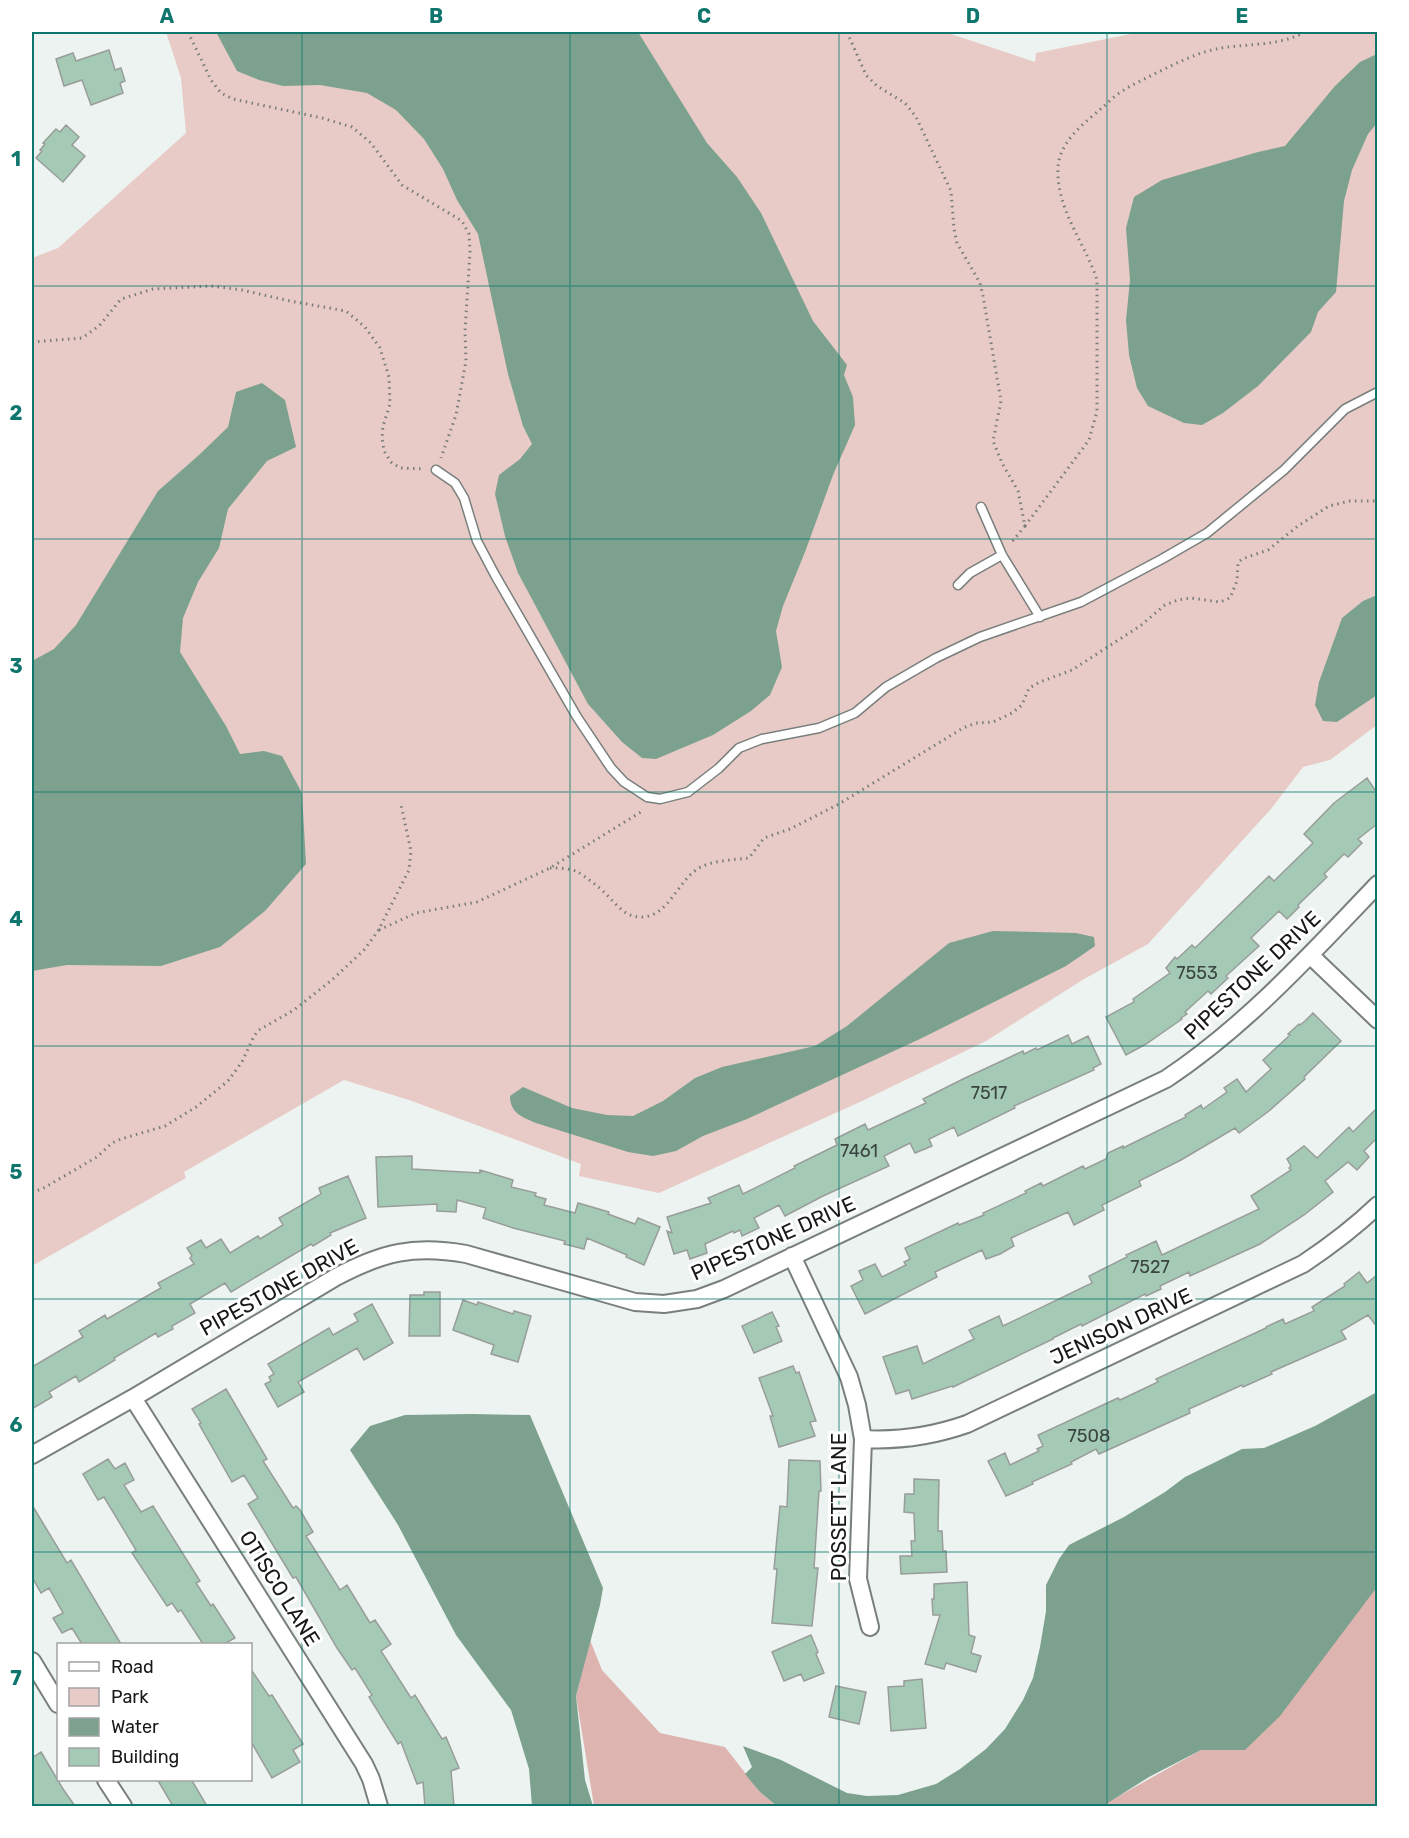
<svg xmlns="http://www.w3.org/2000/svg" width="1409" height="1838" viewBox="0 0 1409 1838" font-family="Rubik,sans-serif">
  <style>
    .green { fill: #e8cbc7 }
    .forest { fill: #deb4b0 }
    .water { fill: #7ca18e }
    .building { fill: #a4cab6; stroke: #989d9a; stroke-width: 1.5 }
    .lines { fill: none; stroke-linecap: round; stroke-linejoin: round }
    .service-casing { stroke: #797f7c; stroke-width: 11 }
    .minor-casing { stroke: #797f7c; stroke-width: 20 }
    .path { stroke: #797c7a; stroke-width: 3; stroke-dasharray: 1.5 4.5; stroke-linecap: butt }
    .service { stroke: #fff; stroke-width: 8 }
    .minor { stroke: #fff; stroke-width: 16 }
    .grid { fill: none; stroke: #0f766e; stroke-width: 1.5; stroke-opacity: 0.55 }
    .labels { text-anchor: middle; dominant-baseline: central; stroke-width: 6; stroke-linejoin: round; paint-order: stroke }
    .number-label { font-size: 18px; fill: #3a4540 }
    .street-label { font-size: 21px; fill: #171918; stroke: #fff }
    .neatline { fill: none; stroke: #0f766e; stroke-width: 2 }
    .grid-label { font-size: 20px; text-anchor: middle; font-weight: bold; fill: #0f766e }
  </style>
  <rect width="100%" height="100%" fill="#edf3f0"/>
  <path class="green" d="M 166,32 L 945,32 L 1035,62 L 1036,53 L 1141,32 L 1377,32 L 1377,725 L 1330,760 L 1303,767 L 1271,809 L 1148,944 L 1084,979 L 986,1041 L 862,1101 L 659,1193 L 579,1176 L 581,1164 L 409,1100 L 344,1080 L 184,1172 L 186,1178 L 32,1266 L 32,258 L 58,248 L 186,133 L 181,78 Z"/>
  <path class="forest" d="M 1377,1585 L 1377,1806 L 1101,1806 L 1201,1750 Z
    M 590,1640 L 602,1670 L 660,1733 L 725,1747 L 760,1792 L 777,1806 L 594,1806 L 576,1696 Z"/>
  <path class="water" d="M 216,32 L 638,32 L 707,143 L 737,177 L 761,213 L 813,321 L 847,365 L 844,375 L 853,397 L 855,425 L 833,475 L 805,552 L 783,606 L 776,631 L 782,667 L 770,695 L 751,711 L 713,735 L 656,759 L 642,758 L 622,742 L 588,704 L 518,573 L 505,536 L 495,494 L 499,475 L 520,459 L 532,444 L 523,426 L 508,374 L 478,234 L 457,200 L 443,169 L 424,139 L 396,110 L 367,93 L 320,85 L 283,86 L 259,80 L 237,71 Z
    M 1377,54 L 1377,123 L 1368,134 L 1352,170 L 1344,201 L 1336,292 L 1318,312 L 1311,332 L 1258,386 L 1223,413 L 1202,425 L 1184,423 L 1148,406 L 1137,388 L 1129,355 L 1126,320 L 1130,280 L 1126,228 L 1134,197 L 1162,180 L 1258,152 L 1285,146 L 1335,86 L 1360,62 Z
    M 262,383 L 285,400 L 296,447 L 267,461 L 228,509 L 219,548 L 198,582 L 183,618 L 180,652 L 226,726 L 240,754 L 264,751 L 282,756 L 302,793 L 306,864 L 265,911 L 220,947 L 161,966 L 67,965 L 32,971 L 32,661 L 54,649 L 76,625 L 158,491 L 199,455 L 228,427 L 236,392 Z
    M 1377,595 L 1377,695 L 1337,722 L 1323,721 L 1315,705 L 1319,682 L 1342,618 L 1363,601 Z
    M 993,931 L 1076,933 L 1094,937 L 1095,946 L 1066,966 L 922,1038 L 747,1119 L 703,1136 L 676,1151 L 653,1156 L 628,1152 L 536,1123 C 522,1117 510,1113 510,1096 L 523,1087 L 572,1108 L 607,1115 L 633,1116 L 663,1101 L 695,1078 L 722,1067 L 815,1046 L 847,1026 L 949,943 Z
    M 1377,1392 L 1377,1587 L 1280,1716 L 1245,1750 L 1201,1750 L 1149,1777 L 1103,1806 L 777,1806 L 760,1792 L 745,1774 L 752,1767 L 743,1746 L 781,1760 L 847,1793 L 867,1796 L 898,1795 L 936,1784 L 960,1769 L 986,1749 L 1005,1729 L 1023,1700 L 1033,1678 L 1040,1647 L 1046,1611 L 1046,1585 L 1059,1559 L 1069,1545 L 1124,1517 L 1165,1492 L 1185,1477 L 1242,1449 L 1264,1448 L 1315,1426 Z
    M 471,1414 L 530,1415 L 603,1588 L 600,1605 L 576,1696 L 585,1780 L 593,1806 L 532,1806 L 529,1769 L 511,1710 L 456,1635 L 398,1525 L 350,1450 L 370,1426 L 405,1415 Z"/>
  <path class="building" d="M 109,50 L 115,70 L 121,68 L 125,81 L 120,83 L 123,93 L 91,105 L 82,80 L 64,86 L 56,59 L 73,53 L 76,61 Z
    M 66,125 L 79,137 L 72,145 L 85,156 L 63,182 L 36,158 L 42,151 L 40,150 L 45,144 L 43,143 L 56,129 L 60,132 Z
    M 1367,778 L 1377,793 L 1377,824 L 1358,839 L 1362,843 L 1348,857 L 1344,854 L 1324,874 L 1327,877 L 1298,905 L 1299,907 L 1287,919 L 1279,911 L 1251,938 L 1259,946 L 1226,976 L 1228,978 L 1211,994 L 1208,991 L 1185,1012 L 1187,1014 L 1181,1018 L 1182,1019 L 1146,1044 L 1126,1055 L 1106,1017 L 1134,1002 L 1133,999 L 1170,973 L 1166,968 L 1175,957 L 1177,959 L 1192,945 L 1195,948 L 1269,876 L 1274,881 L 1313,843 L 1304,834 L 1334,803 Z
    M 1313,1013 L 1341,1041 L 1304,1077 L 1305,1079 L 1269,1111 L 1239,1133 L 1235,1128 L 1181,1160 L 1139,1181 L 1141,1186 L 1102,1205 L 1104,1210 L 1074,1225 L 1068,1212 L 1011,1238 L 1014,1246 L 1000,1254 L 986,1259 L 982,1250 L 935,1272 L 937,1277 L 865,1314 L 851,1286 L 863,1280 L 859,1271 L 875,1264 L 882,1277 L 906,1265 L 904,1262 L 910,1259 L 905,1248 L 958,1223 L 959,1225 L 984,1215 L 983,1213 L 1026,1193 L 1025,1191 L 1041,1183 L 1043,1186 L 1083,1166 L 1085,1169 L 1106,1159 L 1108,1153 L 1123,1146 L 1123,1148 L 1186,1117 L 1185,1115 L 1201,1105 L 1203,1109 L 1227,1092 L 1224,1088 L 1237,1079 L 1246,1092 L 1271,1069 L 1263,1060 L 1290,1035 L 1288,1034 L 1299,1024 L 1300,1025 L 1305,1021 Z
    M 1068,1035 L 1072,1044 L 1088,1036 L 1101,1064 L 1093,1068 L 1094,1070 L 1014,1106 L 1015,1108 L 958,1136 L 954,1127 L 929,1139 L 932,1146 L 915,1153 L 910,1143 L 884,1156 L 889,1166 L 823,1196 L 785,1216 L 779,1205 L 754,1218 L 759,1228 L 742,1236 L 740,1230 L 734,1233 L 733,1231 L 705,1244 L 707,1253 L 690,1259 L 687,1250 L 674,1254 L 667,1231 L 672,1233 L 667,1217 L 711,1203 L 708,1198 L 739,1185 L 743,1194 L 795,1168 L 794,1166 L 837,1145 L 835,1139 L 865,1124 L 868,1130 L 926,1103 L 923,1099 L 963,1079 L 1023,1051 L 1024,1054 L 1036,1048 L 1037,1050 Z
    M 1377,1108 L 1377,1138 L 1364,1151 L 1369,1157 L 1357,1170 L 1348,1162 L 1325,1181 L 1333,1192 L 1304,1215 L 1260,1244 L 1190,1276 L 1189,1272 L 1160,1286 L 1161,1289 L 1146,1296 L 1145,1294 L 1082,1326 L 1081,1324 L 1053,1338 L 1053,1339 L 953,1387 L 952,1386 L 912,1399 L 909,1390 L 896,1394 L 883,1357 L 917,1346 L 923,1364 L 974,1339 L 969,1330 L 999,1316 L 1003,1326 L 1092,1283 L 1089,1276 L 1127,1257 L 1126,1255 L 1156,1241 L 1162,1255 L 1259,1209 L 1251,1196 L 1291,1170 L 1289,1168 L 1291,1166 L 1287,1159 L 1304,1146 L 1317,1158 L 1349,1127 L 1353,1132 Z
    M 412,1156 L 412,1169 L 480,1173 L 480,1170 L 513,1180 L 511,1187 L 536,1193 L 535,1196 L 546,1199 L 544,1205 L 575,1213 L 578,1203 L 609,1212 L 608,1214 L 635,1224 L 638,1218 L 660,1227 L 644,1265 L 626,1257 L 627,1255 L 587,1238 L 584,1249 L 564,1244 L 565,1241 L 513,1228 L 483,1218 L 486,1208 L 457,1200 L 456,1212 L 437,1211 L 437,1204 L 378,1207 L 376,1157 Z
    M 348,1176 L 366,1218 L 330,1233 L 331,1235 L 313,1246 L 311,1244 L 231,1292 L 225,1283 L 190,1304 L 195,1313 L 172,1326 L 173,1329 L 158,1337 L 156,1333 L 114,1358 L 115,1360 L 79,1382 L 76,1376 L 49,1392 L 52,1397 L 32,1409 L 32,1367 L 83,1337 L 79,1331 L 105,1315 L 107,1319 L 161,1288 L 158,1283 L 194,1264 L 190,1258 L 192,1256 L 187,1248 L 201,1240 L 206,1248 L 221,1239 L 230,1253 L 258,1236 L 260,1239 L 283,1225 L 279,1218 L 321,1194 L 319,1188 Z
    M 1359,1272 L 1367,1283 L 1377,1275 L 1377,1327 L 1368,1315 L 1341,1331 L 1346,1339 L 1271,1372 L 1272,1374 L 1243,1387 L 1242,1385 L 1189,1409 L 1190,1413 L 1161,1426 L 1099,1454 L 1096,1449 L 1071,1462 L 1072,1464 L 1032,1482 L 1033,1484 L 1006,1496 L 988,1461 L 1005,1453 L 1010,1465 L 1039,1451 L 1037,1449 L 1043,1446 L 1038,1435 L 1118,1398 L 1120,1400 L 1158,1382 L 1156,1379 L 1266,1328 L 1266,1327 L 1283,1319 L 1285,1324 L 1314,1311 L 1312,1307 L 1345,1286 L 1344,1284 Z
    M 424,1292 L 440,1292 L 440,1336 L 409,1336 L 410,1295 L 424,1295 Z
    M 463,1300 L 477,1305 L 478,1302 L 513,1314 L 514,1311 L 531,1316 L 518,1362 L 491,1354 L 494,1345 L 453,1330 Z
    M 372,1304 L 393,1343 L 364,1360 L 357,1348 L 298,1382 L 304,1392 L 278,1407 L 265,1384 L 271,1381 L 269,1377 L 274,1374 L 268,1364 L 329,1328 L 333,1335 L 358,1321 L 354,1314 Z
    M 772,1312 L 779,1326 L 776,1327 L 782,1341 L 754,1353 L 742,1326 Z
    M 793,1366 L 796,1373 L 799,1372 L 816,1421 L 810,1422 L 815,1436 L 779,1447 L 770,1416 L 773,1416 L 759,1378 Z
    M 226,1389 L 267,1459 L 263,1461 L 293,1508 L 296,1506 L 300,1510 L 313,1532 L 306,1536 L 340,1590 L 347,1585 L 370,1623 L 375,1620 L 391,1644 L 381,1651 L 411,1698 L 415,1695 L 442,1739 L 446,1737 L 459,1768 L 451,1771 L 454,1806 L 425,1806 L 423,1782 L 417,1784 L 401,1742 L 398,1744 L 369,1697 L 372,1695 L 355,1668 L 352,1670 L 337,1648 L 296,1577 L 293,1578 L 248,1504 L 258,1498 L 244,1475 L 232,1482 L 199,1424 L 201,1423 L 192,1409 Z
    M 108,1459 L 115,1469 L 125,1463 L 134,1480 L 124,1485 L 141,1512 L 153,1506 L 200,1581 L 196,1583 L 211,1606 L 213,1604 L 235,1638 L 224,1644 L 203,1644 L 181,1610 L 178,1612 L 172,1603 L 167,1606 L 132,1553 L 136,1550 L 104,1497 L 98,1500 L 83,1474 Z
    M 789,1460 L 820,1461 L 821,1491 L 819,1491 L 814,1568 L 818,1568 L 812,1626 L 772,1623 L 777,1569 L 774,1569 L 780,1506 L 787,1507 Z
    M 914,1479 L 939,1480 L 938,1531 L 942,1531 L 943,1551 L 946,1551 L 947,1572 L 901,1574 L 900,1556 L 912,1556 L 911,1541 L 915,1541 L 914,1513 L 904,1512 L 905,1494 L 914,1494 Z
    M 32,1505 L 67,1563 L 71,1560 L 121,1644 L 82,1644 L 72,1628 L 62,1633 L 53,1618 L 63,1613 L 49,1588 L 41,1593 L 32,1577 Z
    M 967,1582 L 969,1635 L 975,1637 L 971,1653 L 981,1656 L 976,1672 L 946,1663 L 944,1669 L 925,1664 L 940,1615 L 933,1615 L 932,1599 L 934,1599 L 934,1584 Z
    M 811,1635 L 818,1652 L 816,1654 L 824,1673 L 804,1681 L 801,1674 L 784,1681 L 772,1652 Z
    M 250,1668 L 269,1696 L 272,1695 L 303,1744 L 293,1750 L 300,1762 L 272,1778 L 250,1740 Z
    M 922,1679 L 926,1728 L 891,1731 L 888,1687 L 904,1686 L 904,1681 Z
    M 836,1686 L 866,1692 L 859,1724 L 829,1717 Z
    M 41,1752 L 63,1789 L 75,1806 L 32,1806 L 32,1758 Z
    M 157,1779 L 191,1779 L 207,1806 L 173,1806 Z"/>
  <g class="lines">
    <g class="service-casing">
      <path id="service" d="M 436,470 L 455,483 L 464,498 L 477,541 L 495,575 L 577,717 L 611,768 L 624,782 L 647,797 L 660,799 L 688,792 L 719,768 L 739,748 L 762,739 L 819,728 L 855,713 L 886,687 L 936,658 L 980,637 L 1081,602 L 1162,559 L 1207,533 L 1284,470 L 1345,409 L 1378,392
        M 981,507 L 1002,555 L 1040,617
        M 958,585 L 970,573 L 1002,555"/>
    </g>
    <g class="minor-casing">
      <path id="minor" d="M 1310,955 L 1378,1020
        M 792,1256 L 849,1377 L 857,1405 L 863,1439 L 858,1579 L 870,1627
        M 133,1398 L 364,1764 L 371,1779 L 379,1806
        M 863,1439 C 900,1441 933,1436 967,1424 L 1303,1264 C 1330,1246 1354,1228 1378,1205
        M 32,1455 L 133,1398 L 336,1277 C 383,1252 414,1245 466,1254 L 635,1302 L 664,1304 L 697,1299 L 724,1289 L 1166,1079 C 1246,1026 1312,953 1378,884
        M 32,1661 L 58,1704
        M 106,1780 L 123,1806"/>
    </g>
    <path class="path" d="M 188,32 L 211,80 L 221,93 L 233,99 L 322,118 L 352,127 L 371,143 L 402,185 L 462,221 L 469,234 L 470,252 L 465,331 L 466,361 L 456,415 L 441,458
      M 847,32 L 866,75 L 877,86 L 905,103 L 916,117 L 951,191 L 954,229 L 957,243 L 980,283 L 983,296 L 1001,401 L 993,441 L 1002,463 L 1018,491 L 1025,526 L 1011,543
      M 32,342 L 82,338 L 99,326 L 121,299 L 153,289 L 211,286 L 242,290 L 290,301 L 346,311 L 365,327 L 380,348 L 389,377 L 390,404 L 383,426 L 382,438 L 384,451 L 391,462 L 400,468 L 424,469
      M 1025,526 L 1089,440 L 1097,411 L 1097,280 C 1085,243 1056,209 1058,168 C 1059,142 1084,123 1103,107 C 1109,102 1116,94 1124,90 C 1133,84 1143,80 1152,75 C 1173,65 1193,54 1216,49 C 1245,43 1278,47 1305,32
      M 550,868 C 559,868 570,868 578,872 C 587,878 599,887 607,895 C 617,905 625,917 641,917 C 669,917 677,881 699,868 C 713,860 733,860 749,858 L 764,838 L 790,829 L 839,804 L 963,728 L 976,723 L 993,722 L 1012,713 L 1022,705 L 1029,688 L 1040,682 L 1072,670 L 1140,626 L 1165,605 L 1178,600 L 1191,598 L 1220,602 L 1230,598 L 1237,581 L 1238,563 L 1242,559 L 1268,550 L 1298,526 L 1329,506 L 1350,501 L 1378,501
      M 379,930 L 416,913 L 477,902 L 550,868 L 644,810
      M 32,1192 L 42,1189 L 97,1157 L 112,1143 L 121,1139 L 165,1126 L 196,1107 L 228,1081 L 242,1062 L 254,1036 L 259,1030 L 294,1010 L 333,979 L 364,950 L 378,931 L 409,870 L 411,851 L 401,805"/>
    <use href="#service" class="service"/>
    <use href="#minor" class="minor"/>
  </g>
  <path class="grid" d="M 302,32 L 302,1806M 570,32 L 570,1806M 839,32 L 839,1806M 1107,32 L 1107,1806M 32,286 L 1378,286M 32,539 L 1378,539M 32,792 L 1378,792M 32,1046 L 1378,1046M 32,1299 L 1378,1299M 32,1552 L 1378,1552"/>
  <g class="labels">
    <g class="number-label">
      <text x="1197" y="973">7553</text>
      <text x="989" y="1093">7517</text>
      <text x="859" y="1151">7461</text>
      <text x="1150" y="1267">7527</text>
      <text x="1089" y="1436">7508</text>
    </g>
    <g class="street-label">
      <text transform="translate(1252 975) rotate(-43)">PIPESTONE DRIVE</text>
      <text transform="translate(773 1238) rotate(-24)">PIPESTONE DRIVE</text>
      <text transform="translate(279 1287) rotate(-29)">PIPESTONE DRIVE</text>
      <text transform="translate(1121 1326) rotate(-25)">JENISON DRIVE</text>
      <text transform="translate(838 1507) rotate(-90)">POSSETT LANE</text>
      <text transform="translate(280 1588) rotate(58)">OTISCO LANE</text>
    </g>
  </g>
  <rect width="1409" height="1838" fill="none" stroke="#ffffff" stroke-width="66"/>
  <rect x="57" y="1643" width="195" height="138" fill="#ffffff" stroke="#a2a3a3" stroke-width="1.5"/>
  <rect x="69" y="1662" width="30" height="9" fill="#ffffff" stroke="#a2a3a3" stroke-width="1.5"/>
  <text x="111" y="1673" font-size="18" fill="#171918">Road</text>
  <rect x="69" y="1688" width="30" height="18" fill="#e8cbc7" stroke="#a2a3a3" stroke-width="1.5"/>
  <text x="111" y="1703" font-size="18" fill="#171918">Park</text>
  <rect x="69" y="1718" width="30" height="18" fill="#7ca18e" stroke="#a2a3a3" stroke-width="1.5"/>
  <text x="111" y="1733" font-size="18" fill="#171918">Water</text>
  <rect x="69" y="1748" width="30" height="18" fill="#a4cab6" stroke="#a2a3a3" stroke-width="1.5"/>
  <text x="111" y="1763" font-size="18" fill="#171918">Building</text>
  <rect x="33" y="33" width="1343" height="1772" class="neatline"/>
  <g class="grid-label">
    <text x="167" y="23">A</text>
    <text x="436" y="23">B</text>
    <text x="704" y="23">C</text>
    <text x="973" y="23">D</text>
    <text x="1242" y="23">E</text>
    <text x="16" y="166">1</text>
    <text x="16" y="420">2</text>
    <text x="16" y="673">3</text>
    <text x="16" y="926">4</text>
    <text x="16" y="1179">5</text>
    <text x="16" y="1432">6</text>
    <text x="16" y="1685">7</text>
  </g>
</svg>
